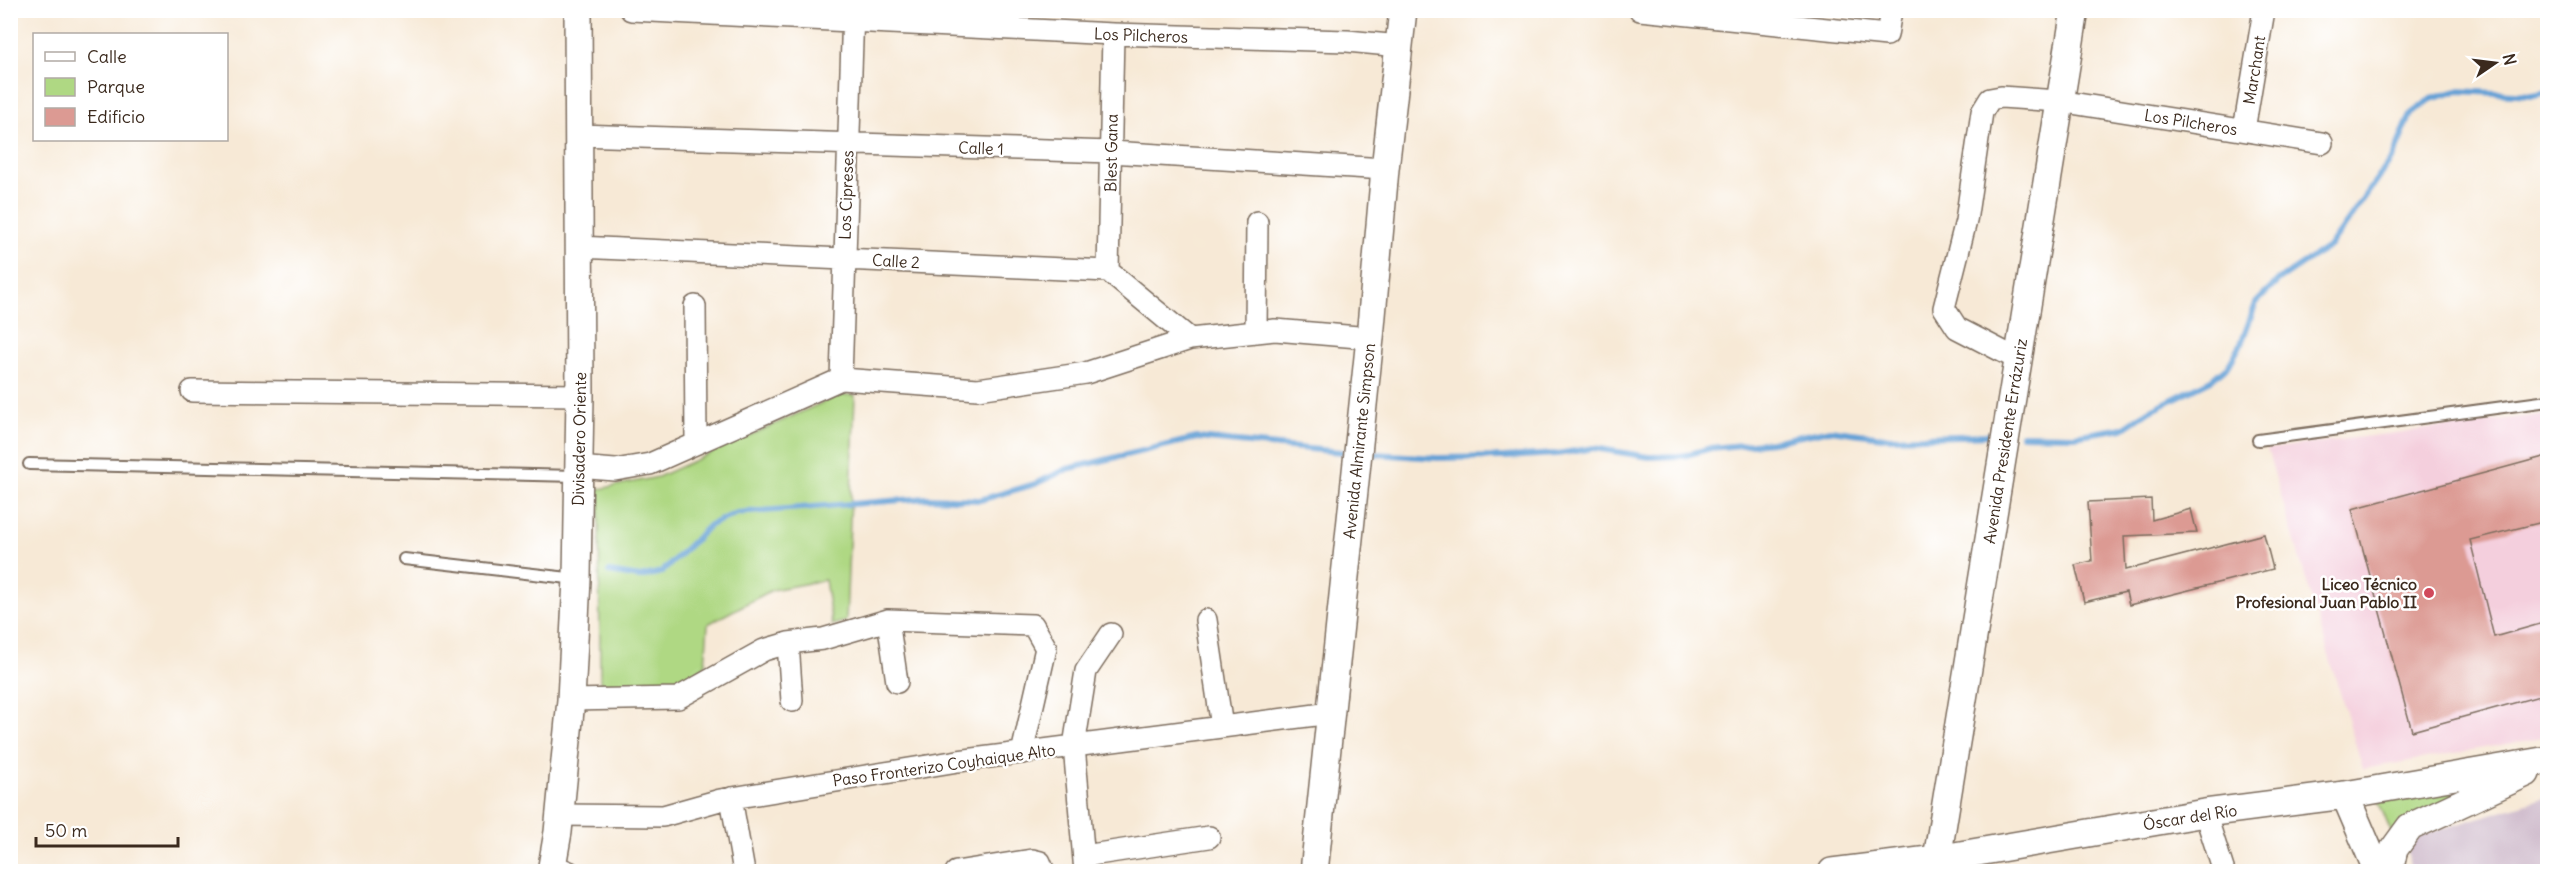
<svg xmlns="http://www.w3.org/2000/svg" width="2558" height="882" viewBox="0 0 2558 882" font-family="Delius,sans-serif">
  <style>
    .built { fill: #f4cfdd }
    .industrial { fill: #d0bdcd }
    .green { fill: #afd883; stroke: #758150; stroke-width: 1.5 }
    .lines { fill: none; stroke-linecap: round; stroke-linejoin: round }
    .stream { stroke: #65a1d6; stroke-width: 6 }
    .building { fill: #dc9a93 }
    .service-casing { stroke: #7d6d5e; stroke-width: 14 }
    .minor-casing { stroke: #7d6d5e; stroke-width: 24 }
    .tertiary-casing { stroke: #7d6d5e; stroke-width: 30 }
    .service { stroke: #fff; stroke-width: 10 }
    .minor { stroke: #fff; stroke-width: 21 }
    .tertiary { stroke: #fff; stroke-width: 27 }
    .poi-dot { fill: #d1495b; stroke: #fff; stroke-width: 2 }
    .labels { text-anchor: middle; dominant-baseline: central; stroke-width: 5; stroke-linejoin: round; paint-order: stroke }
    .street-label { font-size: 16px; fill: #3b2a1e; stroke: #fff }
    .poi-label { font-size: 16px; font-weight: bold; fill: #3b2a1e; stroke: #fff; text-anchor: end }
  </style>
  <rect width="100%" height="100%" fill="#fff"/>
  <filter id="ink" filterUnits="userSpaceOnUse"><feTurbulence type="fractalNoise" baseFrequency=".0167" numOctaves="2"/><feDisplacementMap in="SourceGraphic" scale="12" xChannelSelector="R" yChannelSelector="G"/><feConvolveMatrix kernelMatrix="1 2 1 2 8 2 1 2 1" color-interpolation-filters="sRGB"/></filter>
  <filter id="wash" filterUnits="userSpaceOnUse"><feTurbulence type="fractalNoise" baseFrequency=".008" numOctaves="4" result="noise"/><feDisplacementMap in="SourceGraphic" scale="24" xChannelSelector="R" yChannelSelector="G"/><feGaussianBlur stdDeviation="1.35" result="paint"/><feColorMatrix in="noise" values="0 0 0 0 0 0 0 0 0 0 0 0 0 0 0 0 0 1.4 0 .05"/><feComposite in="paint" operator="in"/></filter>
  <g filter="url(#wash)">
    <rect width="100%" height="100%" fill="#f7e9d6"/>
    <path class="built" d="M 2547,414 L 2547,737 L 2363,769 L 2267,449 Z"/>
    <path class="industrial" d="M 2547,797 L 2547,871 L 2410,871 L 2408,851 L 2416,837 Z"/>
    <path class="green" d="M 839,395 L 855,395 L 846,621 L 832,625 L 825,580 L 772,590 L 708,624 L 705,666 L 683,682 L 600,684 L 599,489 L 658,477 Z
      M 2489,778 L 2391,832 L 2377,798 Z"/>
    <g class="lines">
      <path class="stream" d="M 2022,435 L 2074,436 L 2123,428 L 2147,412 L 2211,380 L 2229,365 L 2241,344 L 2256,303 L 2279,280 L 2331,245 L 2393,157 L 2411,114 L 2431,99 L 2458,91 L 2533,95 L 2548,92
        M 1375,454 L 1437,458 L 1504,457 L 1557,454 L 1594,448 L 1649,457 L 1683,456 L 1711,448 L 1772,442 L 1830,430 L 1890,438 L 1991,435
        M 609,572 L 640,577 L 662,572 L 710,525 L 737,513 L 927,498 L 980,500 L 1035,484 L 1067,469 L 1197,438 L 1341,452"/>
    </g>
    <g id="blocks">
      <path class="building" d="M 2547,456 L 2547,521 L 2470,540 L 2494,637 L 2547,622 L 2547,694 L 2412,731 L 2352,509 Z
        M 2151,499 L 2152,520 L 2191,509 L 2197,533 L 2124,536 L 2126,570 L 2264,534 L 2273,569 L 2129,605 L 2126,592 L 2084,602 L 2075,565 L 2092,561 L 2088,502 Z"/>
    </g>
  </g>
  <g filter="url(#ink)">
    <use href="#blocks" fill-opacity="0" stroke="#7d6d5e" stroke-width="1.5"/>
    <g class="lines">
      <g class="service-casing">
        <path id="service" d="M 2258,440 L 2548,401
          M 29,464 L 577,476
          M 404,559 L 577,579"/>
      </g>
      <g class="minor-casing">
        <path id="minor" d="M 631,10 L 1113,34 L 1347,41 L 1400,46
          M 1640,10 L 1887,35 L 1891,10
          M 2244,130 L 2264,10
          M 578,135 L 1111,152 L 1385,169
          M 578,247 L 1108,271 L 1190,339
          M 1108,271 L 1113,34
          M 695,306 L 696,443
          M 1256,332 L 1257,222
          M 2019,360 L 1957,328 L 1944,308 L 1966,221 L 1982,112 L 1990,99 L 2001,97 L 2059,101 L 2322,143
          M 841,379 L 853,10
          M 192,391 L 580,395
          M 577,467 L 615,470 L 650,464 L 841,379 L 978,389 L 1086,373 L 1190,339 L 1275,330 L 1370,338
          M 888,620 L 897,682
          M 1206,620 L 1222,727
          M 788,643 L 792,701
          M 571,700 L 678,698 L 764,650 L 788,643 L 823,639 L 888,620 L 1033,625 L 1046,648 L 1022,753
          M 731,798 L 744,872
          M 2205,813 L 2224,872
          M 559,815 L 663,816 L 720,800 L 958,761 L 1331,713
          M 1084,856 L 1209,837
          M 552,865 L 569,872
          M 956,872 L 1032,860 L 1040,862 L 1044,872
          M 1085,872 L 1074,746 L 1086,671 L 1111,634"/>
      </g>
      <g class="tertiary-casing">
        <path id="tertiary" d="M 2345,795 L 2378,872
          M 551,872 L 558,832 L 571,700 L 577,579 L 580,395 L 578,10
          M 1314,872 L 1370,338 L 1385,169 L 1403,10
          M 1832,872 L 1937,859 L 2205,813 L 2345,795 L 2548,760
          M 1940,872 L 1937,859 L 2075,10
          M 2389,872 L 2394,849 L 2410,827 L 2526,773"/>
      </g>
      <use href="#service" class="service"/>
      <use href="#minor" class="minor"/>
      <use href="#tertiary" class="tertiary"/>
    </g>
  </g>
  <circle class="poi-dot" cx="2429" cy="593" r="6"/>
  <g class="labels">
    <g class="street-label">
      <text transform="translate(1141 35) rotate(2)">Los Pilcheros</text>
      <text transform="translate(2254 70) rotate(-81)">Marchant</text>
      <text transform="translate(2191 122) rotate(9)">Los Pilcheros</text>
      <text transform="translate(981 148) rotate(2)">Calle 1</text>
      <text transform="translate(1111 153) rotate(-89)">Blest Gana</text>
      <text transform="translate(846 195) rotate(-88)">Los Cipreses</text>
      <text transform="translate(896 261) rotate(3)">Calle 2</text>
      <text transform="translate(579 439) rotate(-89)">Divisadero Oriente</text>
      <text transform="translate(1359 441) rotate(-84)">Avenida Almirante Simpson</text>
      <text transform="translate(2005 441) rotate(-81)">Avenida Presidente Errázuriz</text>
      <text transform="translate(944 765) rotate(-8)">Paso Fronterizo Coyhaique Alto</text>
      <text transform="translate(2190 817) rotate(-9)">Óscar del Río</text>
    </g>
    <g class="poi-label">
      <text x="2417" y="584">Liceo Técnico<tspan x="2417" dy="18">Profesional Juan Pablo II</tspan></text>
    </g>
  </g>
  <rect width="2558" height="882" fill="none" stroke="#fff" stroke-width="36"/>
  <rect x="33" y="33" width="195" height="108" fill="#ffffff" stroke="#b1aaa5" stroke-width="1.5"/>
  <rect x="45" y="52" width="30" height="9" fill="#ffffff" stroke="#b1aaa5" stroke-width="1.5"/>
  <text x="87" y="63" font-size="18" fill="#3b2a1e">Calle</text>
  <rect x="45" y="78" width="30" height="18" fill="#afd883" stroke="#b1aaa5" stroke-width="1.5"/>
  <text x="87" y="93" font-size="18" fill="#3b2a1e">Parque</text>
  <rect x="45" y="108" width="30" height="18" fill="#dc9a93" stroke="#b1aaa5" stroke-width="1.5"/>
  <text x="87" y="123" font-size="18" fill="#3b2a1e">Edificio</text>
  <g transform="translate(2495 63) rotate(76)" stroke="#ffffff" stroke-width="4.5" paint-order="stroke">
  <path d="M0-4.5L10 22L0 15L-10 22Z" fill="#3b2a1e"/>
  <text y="-9" font-size="16" font-weight="bold" text-anchor="middle" fill="#3b2a1e">N</text>
  </g>
  <path d="M36 837v9h142v-9" fill="none" stroke="#3b2a1e" stroke-width="3"/>
  <text x="45" y="837" font-size="18" fill="#3b2a1e" stroke="#ffffff" stroke-width="4.5" paint-order="stroke">50 m</text>
</svg>
